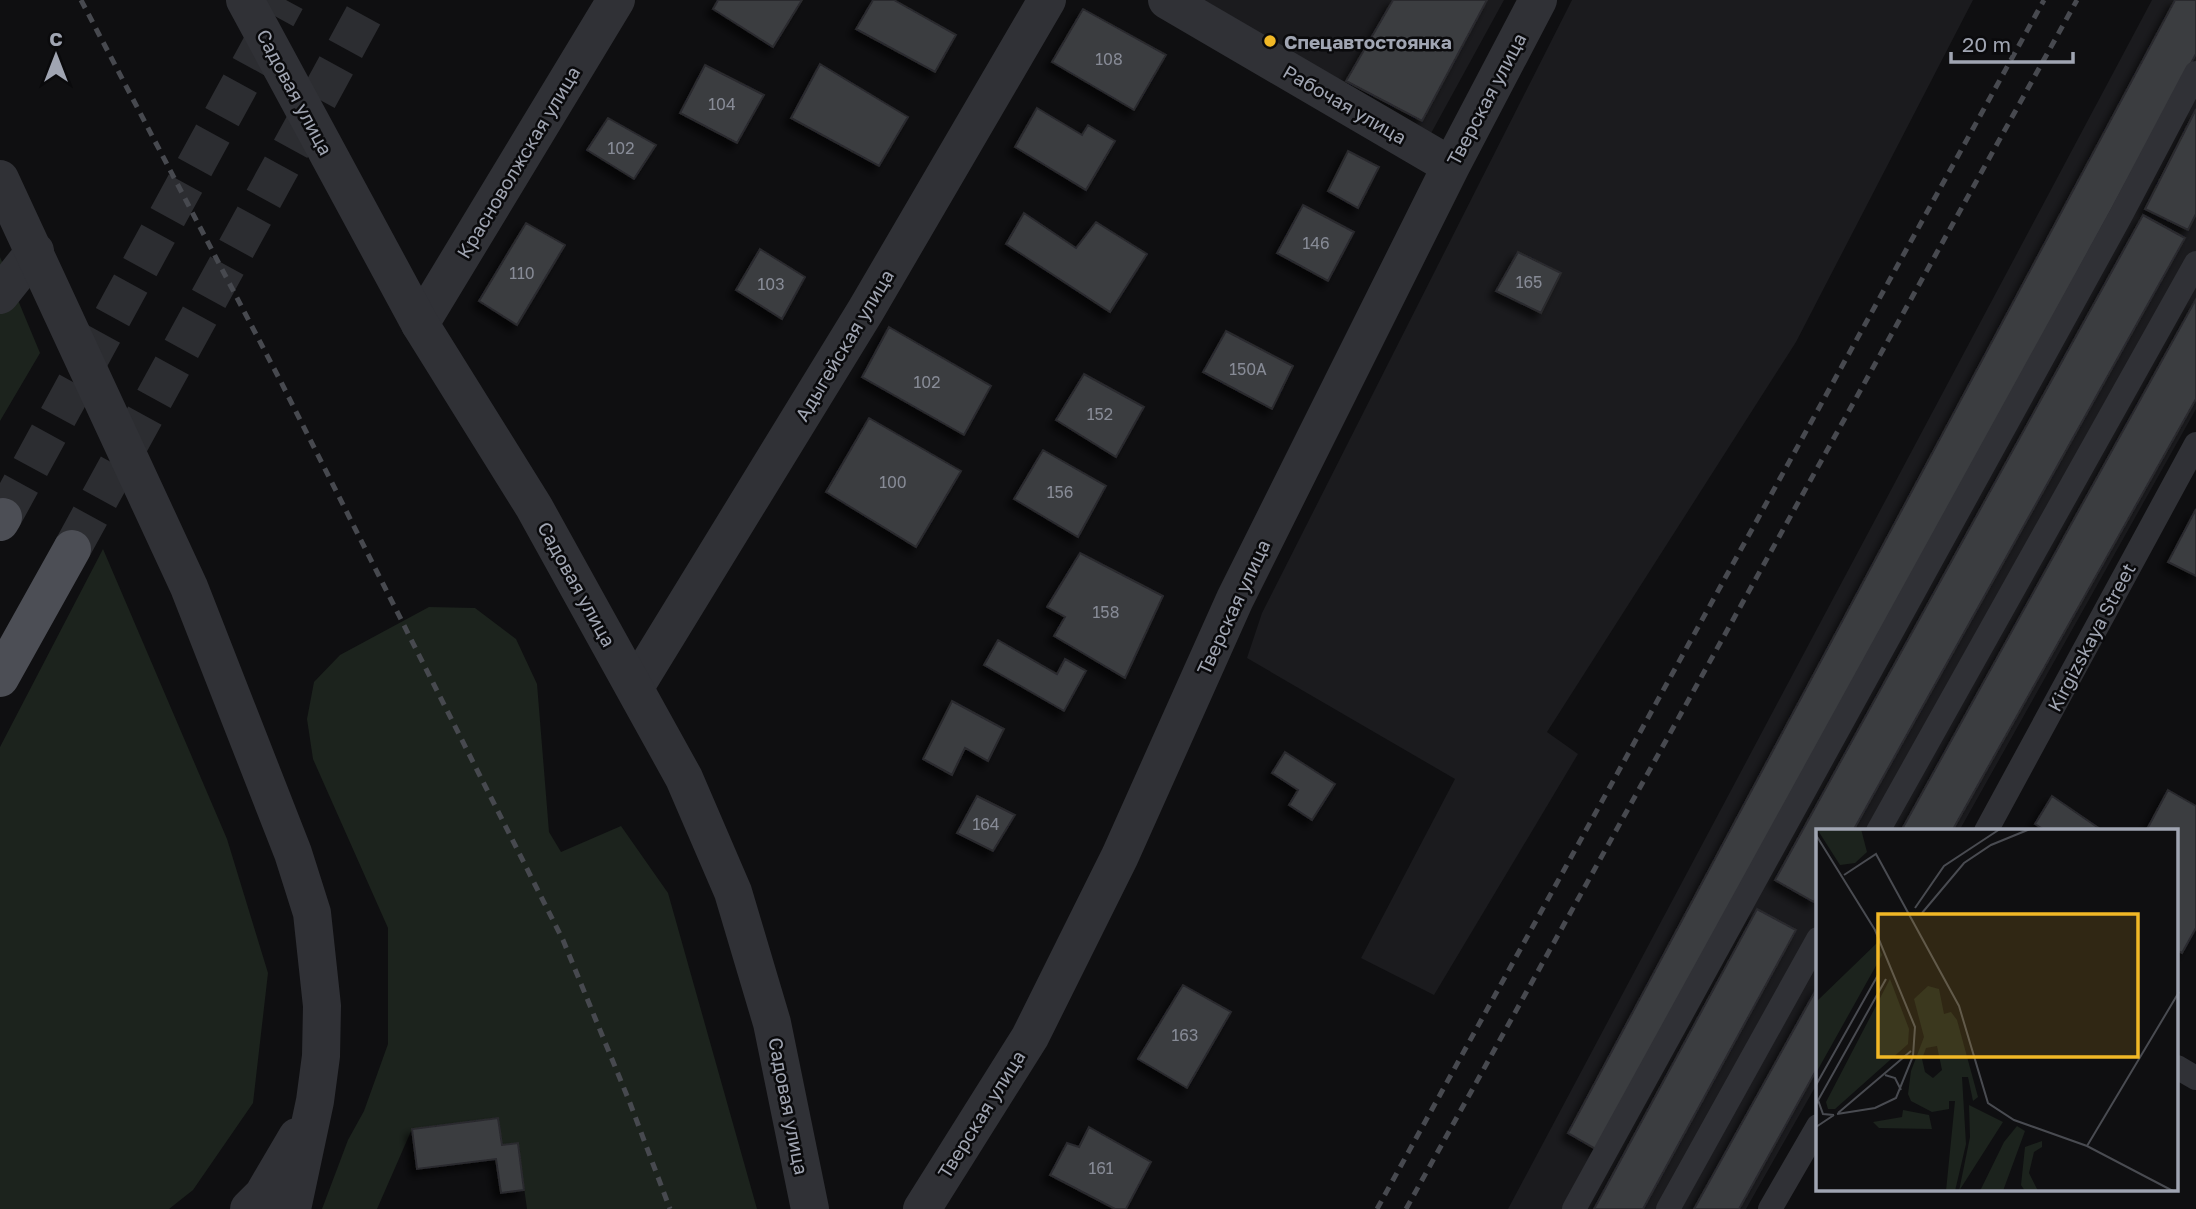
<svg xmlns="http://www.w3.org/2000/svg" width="2196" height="1209" viewBox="0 0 2196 1209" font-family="'Golos Text',sans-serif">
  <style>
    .built { fill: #1b1b1e }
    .green { fill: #1c231d }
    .building { fill: #3b3c41; stroke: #29292d; stroke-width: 2; filter: url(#shadow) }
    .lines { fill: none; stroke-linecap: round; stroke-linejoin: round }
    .primary-tunnel { stroke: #2c2d31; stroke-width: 38; stroke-dasharray: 38 19; stroke-linecap: butt }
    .service { stroke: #303136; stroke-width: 24 }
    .minor { stroke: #303136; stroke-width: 38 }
    .tertiary { stroke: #303136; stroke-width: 38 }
    .primary { stroke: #4c4e55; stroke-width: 38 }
    .rail { stroke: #47494f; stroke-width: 5; stroke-dasharray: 9 7; stroke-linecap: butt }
    .poi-dot { fill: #f1b826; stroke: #0a0a0c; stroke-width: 2.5 }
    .labels { text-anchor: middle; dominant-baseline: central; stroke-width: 5; stroke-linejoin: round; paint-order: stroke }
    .number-label { font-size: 16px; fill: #878b96 }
    .poi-label { font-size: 19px; font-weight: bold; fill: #a0a5b2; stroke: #0a0a0c; text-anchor: start }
    .street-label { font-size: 19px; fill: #a0a5b2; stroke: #0a0a0c }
    .inset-road { fill: none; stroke: #494b51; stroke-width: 2 }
    .view { fill: #f1b826; fill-opacity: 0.15; stroke: #f1b826; stroke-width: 3.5 }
    .inset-edge { fill: none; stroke: #a0a5b2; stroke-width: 3.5 }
  </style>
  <defs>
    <filter id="shadow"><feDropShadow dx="-6" dy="6" stdDeviation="3.5" flood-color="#0009"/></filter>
  </defs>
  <rect width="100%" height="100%" fill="#0f0f11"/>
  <path class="built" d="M 1194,0 L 1504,0 L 1429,137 Z
    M 1572,0 L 1973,0 L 1796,342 L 1547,732 L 1578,754 L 1434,995 L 1361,958 L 1455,779 L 1247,658 L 1262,613 Z
    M 2152,0 L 2196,0 L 2196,409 L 1959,831 L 1818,831 L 1818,1082 L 1746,1209 L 1508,1209 Z"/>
  <path class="green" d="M 0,257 L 40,353 L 0,421 Z
    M 103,549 L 227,839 L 268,973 L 253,1103 L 193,1190 L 169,1209 L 0,1209 L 0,747 Z
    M 429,607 L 475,608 L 516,639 L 537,684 L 549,832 L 561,852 L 621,826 L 668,893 L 757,1209 L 527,1209 L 518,1144 L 502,1145 L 498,1118 L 412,1129 L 377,1209 L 322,1209 L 348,1140 L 364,1111 L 388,1044 L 388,928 L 313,759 L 307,719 L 314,682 L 340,655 Z"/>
  <path class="building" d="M 718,0 L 802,0 L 773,47 L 713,9 Z
    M 873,0 L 894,0 L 956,35 L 935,72 L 856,29 Z
    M 1393,0 L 1487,0 L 1422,121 L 1346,81 Z
    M 2175,0 L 2196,0 L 2196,54 L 1601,1152 L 1568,1133 Z
    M 1083,9 L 1166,55 L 1134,110 L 1052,62 Z
    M 820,64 L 908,117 L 879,166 L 791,118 Z
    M 705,65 L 764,95 L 737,143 L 680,113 Z
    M 1037,108 L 1082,135 L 1088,125 L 1115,141 L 1086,190 L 1015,147 Z
    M 2196,109 L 2196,214 L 2188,230 L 2145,209 Z
    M 608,118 L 656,145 L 634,179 L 587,150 Z
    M 1348,151 L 1379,167 L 1358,208 L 1328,191 Z
    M 1303,205 L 1354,232 L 1328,281 L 1277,253 Z
    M 1024,213 L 1076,248 L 1096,222 L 1147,254 L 1110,312 L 1006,244 Z
    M 2143,215 L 2185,238 L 1853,831 L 1818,831 L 1818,894 L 1814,902 L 1775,880 Z
    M 526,223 L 565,245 L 517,325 L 479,301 Z
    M 760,249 L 805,277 L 782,319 L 736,290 Z
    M 1518,252 L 1561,273 L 1541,313 L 1496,291 Z
    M 2196,299 L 2196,399 L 1952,831 L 1901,831 Z
    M 889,327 L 991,386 L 964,435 L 862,377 Z
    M 1226,331 L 1293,366 L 1272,409 L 1203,372 Z
    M 1084,374 L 1144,407 L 1116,457 L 1056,420 Z
    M 869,418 L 961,471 L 916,547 L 826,492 Z
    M 1043,450 L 1106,486 L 1078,537 L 1014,499 Z
    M 2196,509 L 2196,576 L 2168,562 Z
    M 1080,553 L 1163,596 L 1125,678 L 1054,636 L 1065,617 L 1047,607 Z
    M 998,640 L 1057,674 L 1065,659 L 1086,671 L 1064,711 L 984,665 Z
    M 952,701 L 1004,729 L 988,761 L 965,748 L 952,775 L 923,759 Z
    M 1285,752 L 1335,784 L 1312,820 L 1289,805 L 1298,790 L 1272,773 Z
    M 2168,790 L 2196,806 L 2196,928 L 2182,953 L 2177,950 L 2177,831 L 2146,831 Z
    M 977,796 L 1015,815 L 993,851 L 957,833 Z
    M 2052,796 L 2103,831 L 2046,831 L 2035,824 Z
    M 1757,909 L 1796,930 L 1643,1209 L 1594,1209 Z
    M 1183,985 L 1231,1012 L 1187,1088 L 1138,1059 Z
    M 1818,986 L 1818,1067 L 1739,1209 L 1694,1209 Z
    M 498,1118 L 502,1145 L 518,1143 L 524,1190 L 501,1193 L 496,1159 L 417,1169 L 412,1129 Z
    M 1089,1127 L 1151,1162 L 1126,1209 L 1115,1209 L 1050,1175 L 1067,1143 L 1079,1147 Z"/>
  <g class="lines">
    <path class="primary-tunnel" d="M 3,517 L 286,0
      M 72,549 L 372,0"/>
    <path class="service" d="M 1878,831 L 2196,263
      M 1986,831 L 2196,444
      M 2177,1067 L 2196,1078
      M 1574,1209 L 2120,217 L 2196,73
      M 1668,1209 L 1818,939
      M 1770,1209 L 1818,1126"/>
    <path class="minor" d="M 1167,0 L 1451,166
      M 0,295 L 35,251
      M 420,324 L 616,0
      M 635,687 L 866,310 L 1047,0
      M 922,1209 L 1030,1037 L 1120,856 L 1235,599 L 1451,166 L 1538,0"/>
    <path class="tertiary" d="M 245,0 L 420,324 L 534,507 L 684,778 L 733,892 L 772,1023 L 810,1209
      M 0,179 L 189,587 L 293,853 L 312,913 L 322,1006 L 321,1056 L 315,1101 L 292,1209
      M 249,1209 L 263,1195 L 297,1137"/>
    <path class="primary" d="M 0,522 L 3,517
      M 0,678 L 72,549"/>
    <path class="rail" d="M 81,0 L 280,380 L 563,940 L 630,1103 L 670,1209
      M 1377,1209 L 2044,0
      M 1406,1209 L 2077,0"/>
  </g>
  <circle class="poi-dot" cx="1270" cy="41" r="7"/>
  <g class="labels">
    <g class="number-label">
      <text x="1109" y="59">108</text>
      <text x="722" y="104">104</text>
      <text x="621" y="148">102</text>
      <text x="1316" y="243">146</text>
      <text x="522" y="273">110</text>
      <text x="1529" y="282">165</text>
      <text x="771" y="284">103</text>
      <text x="1248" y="369">150А</text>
      <text x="927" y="382">102</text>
      <text x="1100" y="414">152</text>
      <text x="893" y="482">100</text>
      <text x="1060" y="492">156</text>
      <text x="1106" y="612">158</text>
      <text x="986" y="824">164</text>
      <text x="1185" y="1035">163</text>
      <text x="1101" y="1168">161</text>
    </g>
    <g class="poi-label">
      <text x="1284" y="41">Спецавтостоянка</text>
    </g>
    <g class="street-label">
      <text transform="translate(295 92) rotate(62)">Садовая улица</text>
      <text transform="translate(1486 99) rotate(-62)">Тверская улица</text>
      <text transform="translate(1345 104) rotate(30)">Рабочая улица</text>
      <text transform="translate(518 162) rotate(-59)">Красноволжская улица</text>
      <text transform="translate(844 345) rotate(-59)">Адыгейская улица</text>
      <text transform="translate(577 584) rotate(61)">Садовая улица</text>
      <text transform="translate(1233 607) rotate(-65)">Тверская улица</text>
      <text transform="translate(2091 637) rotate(-62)">Kirgizskaya Street</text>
      <text transform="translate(789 1106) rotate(79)">Садовая улица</text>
      <text transform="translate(981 1114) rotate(-58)">Тверская улица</text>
    </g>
  </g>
  <g transform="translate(1816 829)">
    <rect width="362" height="362" fill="#0f0f11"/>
    <path d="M 1,0 L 45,0 L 51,23 L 39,34 L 24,36 ZM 61,114 L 66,126 L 0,244 L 0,173 ZM 74,150 L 93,200 L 92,215 L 19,280 L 12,280 L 10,273 ZM 112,157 L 123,160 L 128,185 L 135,183 L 141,191 L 162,268 L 157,272 L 152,248 L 146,248 L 150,315 L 139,362 L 130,362 L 139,272 L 133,272 L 133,280 L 116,283 L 95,272 L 92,265 L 95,242 L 108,208 L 98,170 ZM 121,217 L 126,241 L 117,249 L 109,243 L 106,230 L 110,219 ZM 153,276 L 187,293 L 143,362 L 154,308 ZM 87,281 L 113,286 L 116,300 L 63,299 L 57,293 L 86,288 ZM 201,297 L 209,302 L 187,362 L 164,362 L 188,313 ZM 226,312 L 226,318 L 218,323 L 213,344 L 222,362 L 209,362 L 205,356 L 209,318 Z" fill="#1c231d" fill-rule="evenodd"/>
    <path class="inset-road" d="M 0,6 L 59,101 L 99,198 L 97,227 L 80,269 L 59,279 L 21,285M 28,46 L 60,25 L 143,177 L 172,274 L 198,291 L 271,317 L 357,362M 99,79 L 128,37 L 184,0M 106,84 L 148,34 L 175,16 L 214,0M 69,246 L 79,249 L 85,261M 0,256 L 62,146M 2,271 L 7,285 L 18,286M 0,275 L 70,150M 22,284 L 95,222M 0,298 L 18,286M 271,317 L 363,163"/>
    <path class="view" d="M 62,85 L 322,85 L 322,228 L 62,228 Z"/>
    <rect width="362" height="362" class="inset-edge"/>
  </g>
  <g transform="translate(56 56)" stroke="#0a0a0c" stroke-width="5" paint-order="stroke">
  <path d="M0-5L12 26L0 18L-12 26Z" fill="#a0a5b2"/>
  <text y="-10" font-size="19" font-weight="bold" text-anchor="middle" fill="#a0a5b2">С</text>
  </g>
  <path d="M1951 52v10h122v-10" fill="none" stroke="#a0a5b2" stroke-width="3.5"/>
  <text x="1962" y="52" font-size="21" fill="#a0a5b2" stroke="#0a0a0c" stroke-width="5" paint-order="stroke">20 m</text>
</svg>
